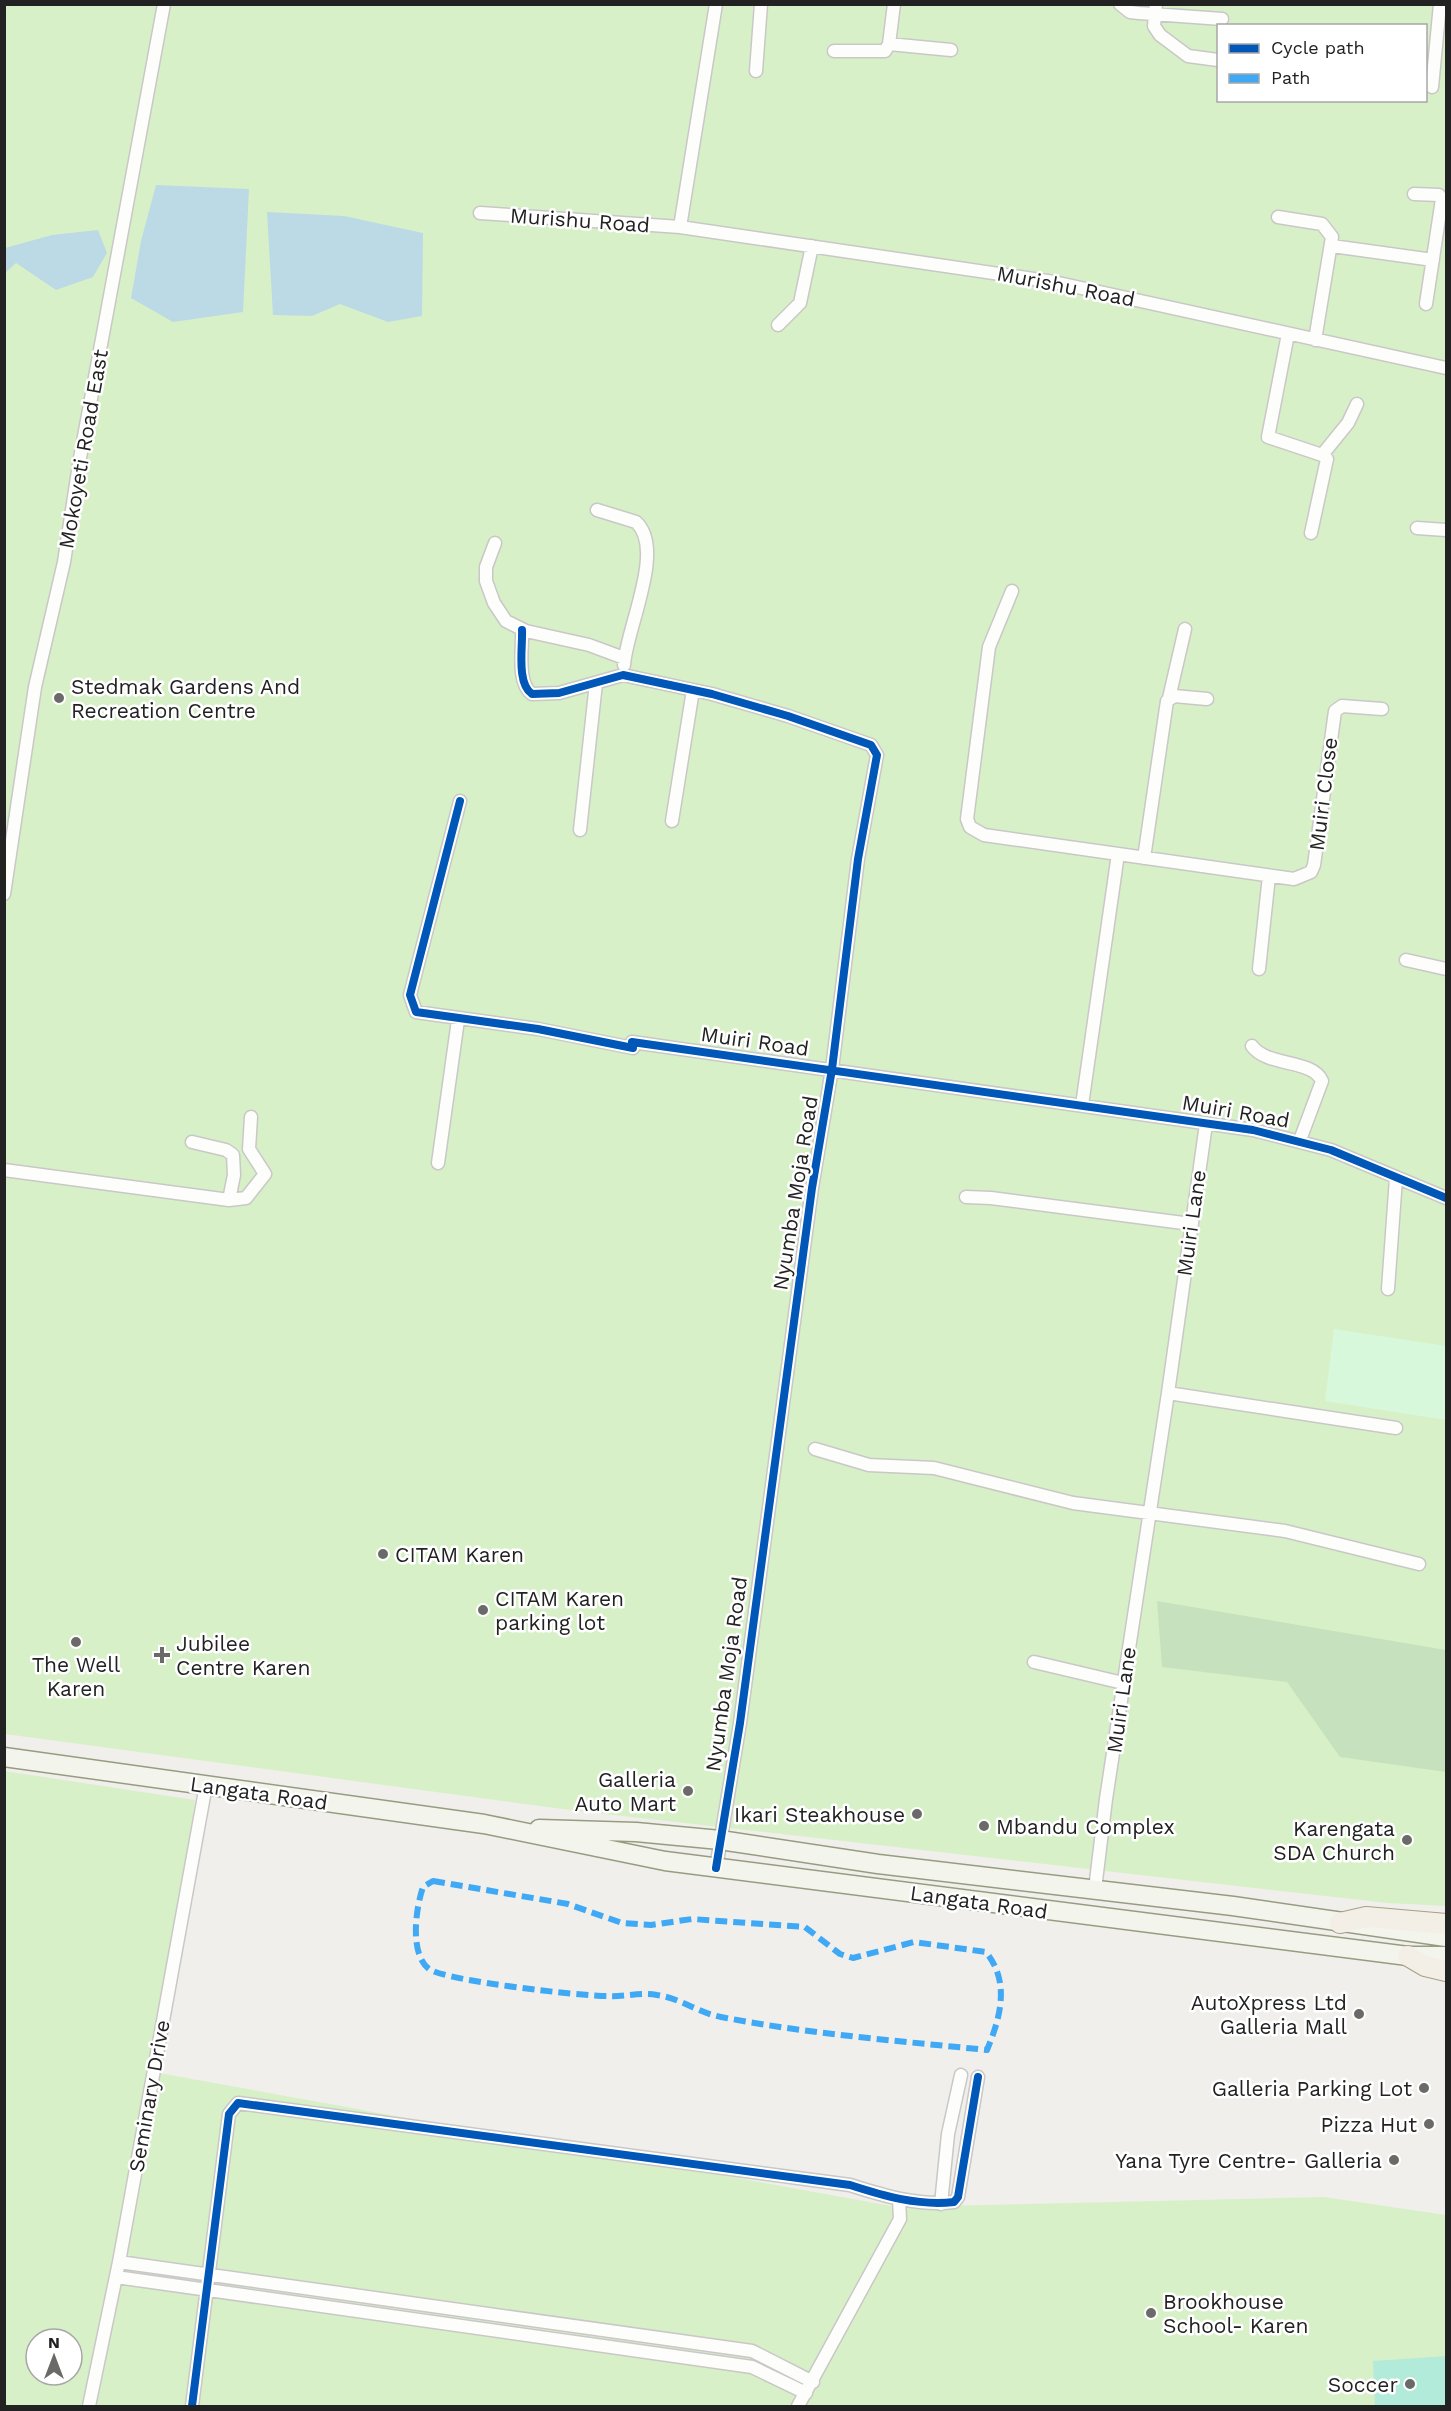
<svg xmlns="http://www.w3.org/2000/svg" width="1451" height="2411" viewBox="0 0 1451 2411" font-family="'Work Sans',sans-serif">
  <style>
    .grass { fill: #d8f0c7; fill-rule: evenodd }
    .forest { fill: #c6e1be }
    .park { fill: #d7f8db }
    .pitch { fill: #b2ebd9 }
    .water { fill: #bcd9e6 }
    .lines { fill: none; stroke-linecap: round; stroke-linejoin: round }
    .street-casing { stroke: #c9c8c7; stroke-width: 15 }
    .secondary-casing { stroke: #979c81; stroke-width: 21 }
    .primary-casing { stroke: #a7a086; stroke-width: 22 }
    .street { stroke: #fdfdfc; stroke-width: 12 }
    .secondary { stroke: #f3f5ec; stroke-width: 18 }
    .primary { stroke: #f3eee6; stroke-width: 20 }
    .quiet { stroke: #3fa9f5; stroke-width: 6; stroke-dasharray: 12 6; stroke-linecap: butt }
    .cycleway-casing { stroke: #fff; stroke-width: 11 }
    .cycleway { stroke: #0057b8; stroke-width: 8 }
    .poi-dot { fill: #6a6a68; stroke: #fff; stroke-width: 2 }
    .labels { text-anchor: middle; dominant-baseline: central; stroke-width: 5; stroke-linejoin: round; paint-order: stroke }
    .street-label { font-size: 21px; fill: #222; stroke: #fff }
    .poi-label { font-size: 21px; fill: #222; stroke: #fff; text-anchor: end }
  </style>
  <rect width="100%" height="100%" fill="#f0efeb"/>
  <path class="grass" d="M 5,5 L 1446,5 L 1446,1906 L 1387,1903 L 570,1810 L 5,1734 ZM 1218,26 L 1426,26 L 1426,100 L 1218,100 Z
    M 4,1771 L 195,1800 L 159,2073 L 897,2207 L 1324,2197 L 1446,2215 L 1446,2406 L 5,2406 ZM 36,2339 L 72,2339 L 72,2375 L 36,2375 Z"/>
  <path class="forest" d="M 1157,1601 L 1446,1650 L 1446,1772 L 1340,1757 L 1287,1682 L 1162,1667 Z"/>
  <path class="park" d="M 1334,1329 L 1446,1346 L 1446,1420 L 1325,1401 Z"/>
  <path class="pitch" d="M 1446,2356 L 1446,2406 L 1375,2406 L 1373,2361 Z"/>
  <path class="water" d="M 156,185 L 249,189 L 243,312 L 173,322 L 131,298 L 141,241 Z
    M 267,212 L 344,216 L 423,233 L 422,316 L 388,322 L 340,304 L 312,316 L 273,315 Z
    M 98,230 L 107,253 L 93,277 L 56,290 L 16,263 L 5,273 L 5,248 L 52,235 Z"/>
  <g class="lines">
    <g class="street-casing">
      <path id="street" d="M 1120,4 L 1130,12 L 1139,13 L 1222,19
        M 1156,4 L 1154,26 L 1160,35 L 1188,56 L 1218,60
        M 889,44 L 951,50
        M 834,51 L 885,51 L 889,44 L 894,4
        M 756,71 L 761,4
        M 1432,87 L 1440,4
        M 1414,194 L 1439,195 L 1442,199 L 1426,304
        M 480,213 L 680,227 L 1054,282 L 1446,368
        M 1278,217 L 1322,224 L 1332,237 L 1315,340
        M 680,227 L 716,4
        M 1332,246 L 1433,260
        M 778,325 L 800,303 L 812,246
        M 1288,334 L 1268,437 L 1322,455 L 1327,459 L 1311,533
        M 1322,455 L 1348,423 L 1357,404
        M 597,510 L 636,522 C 666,549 626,629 624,665
        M 1417,528 L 1446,530
        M 495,543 L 486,567 L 486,581 L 494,603 L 506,621 L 526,631 L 589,645 L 624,658
        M 1012,591 L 989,647 L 967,819 L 970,827 L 984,835 L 1118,854 L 1082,1105
        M 522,630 C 523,646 516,683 532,694 L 559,693 L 623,675 L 712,694 L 788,716 L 871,745 L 877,755 L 858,859 L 832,1069 L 812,1188 L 740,1723 L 716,1868
        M 1169,698 L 1185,629
        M 460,801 L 410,995 L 416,1012 L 538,1029 L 633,1048 L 632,1042 L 1253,1130 L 1331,1150 L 1446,1198
        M 672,821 L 693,690
        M 580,830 L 596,683
        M 1118,854 L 1294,879 L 1311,872 L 1314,865 L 1335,711 L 1342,706 L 1382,709
        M 1144,858 L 1167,701 L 1174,696 L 1207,699
        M 4,894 L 35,687 L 64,562 L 80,458 L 164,4
        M 1406,960 L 1446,969
        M 1259,969 L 1269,876
        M 1252,1046 C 1267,1067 1313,1059 1322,1081 L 1300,1140
        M 192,1142 L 226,1150 L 233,1155 L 234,1175 L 229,1200
        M 438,1163 L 458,1020
        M 4,1170 L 229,1200 L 246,1198 L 265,1174 L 249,1149 L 251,1117
        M 966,1197 L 991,1198 L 1191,1224
        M 1388,1289 L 1396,1178
        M 1168,1393 L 1396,1428
        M 815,1449 L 869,1465 L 934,1468 L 1073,1503 L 1285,1531 L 1419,1564
        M 1034,1662 L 1123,1683
        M 1095,1889 L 1106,1799 L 1168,1393 L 1206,1124
        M 941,2204 L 948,2134 L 961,2075
        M 119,2262 L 752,2351 L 813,2382
        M 116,2277 L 752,2367 L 806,2393
        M 89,2406 L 119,2262 L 206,1785
        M 192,2406 L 229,2114 L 238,2103 L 850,2185 C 884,2196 918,2206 954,2202 L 958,2197 L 978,2077
        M 798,2406 L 900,2219 L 899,2200"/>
    </g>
    <g class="secondary-casing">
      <path id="secondary" d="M 4,1757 L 484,1824 L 665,1861 L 1408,1956 L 1446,1956
        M 539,1829 L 636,1832 L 720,1840 L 878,1864 L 1233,1906 L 1446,1937"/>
    </g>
    <g class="primary-casing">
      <path id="primary" d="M 1340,1923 L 1366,1917 L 1446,1924
        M 1408,1956 L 1425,1966 L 1446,1971"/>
    </g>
    <use href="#street" class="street"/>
    <use href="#secondary" class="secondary"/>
    <use href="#primary" class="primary"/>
    <path class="quiet" d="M 433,1881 L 568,1904 L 622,1923 L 651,1925 L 692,1919 L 805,1927 L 840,1954 L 853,1958 L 914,1942 L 986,1952 C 1010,1982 1001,2016 987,2050 C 899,2041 809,2034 721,2017 C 699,2013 680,1998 657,1995 C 640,1992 624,1997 608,1996 C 580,1996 446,1981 429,1969 C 409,1954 416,1907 423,1887 Z"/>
    <g class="cycleway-casing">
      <path id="cycleway" d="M 522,630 C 523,646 516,683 532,694 L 559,693 L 623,675 L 712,694 L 788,716 L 871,745 L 877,755 L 858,859 L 832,1069 L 812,1188 L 740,1723 L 716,1868
        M 460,801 L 410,995 L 416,1012 L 538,1029 L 633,1048 L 632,1042 L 1253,1130 L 1331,1150 L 1446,1198
        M 192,2406 L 229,2114 L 238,2103 L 850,2185 C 884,2196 918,2206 954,2202 L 958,2197 L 978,2077"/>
    </g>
    <use href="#cycleway" class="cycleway"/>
  </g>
  <g class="poi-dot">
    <circle cx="59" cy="698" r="6"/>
    <circle cx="383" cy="1554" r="6"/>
    <circle cx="483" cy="1610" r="6"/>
    <circle cx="76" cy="1642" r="6"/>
    <path d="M159 1646h6v6h6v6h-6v6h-6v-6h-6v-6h6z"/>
    <circle cx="688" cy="1791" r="6"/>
    <circle cx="917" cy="1814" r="6"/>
    <circle cx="984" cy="1826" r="6"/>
    <circle cx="1407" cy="1840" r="6"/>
    <circle cx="1359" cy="2014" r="6"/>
    <circle cx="1424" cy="2088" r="6"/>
    <circle cx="1429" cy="2124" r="6"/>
    <circle cx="1394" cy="2160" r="6"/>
    <circle cx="1151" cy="2313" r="6"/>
    <circle cx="1410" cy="2384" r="6"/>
  </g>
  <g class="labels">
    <g class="street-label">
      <text transform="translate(580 220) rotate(4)">Murishu Road</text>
      <text transform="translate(1066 286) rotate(11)">Murishu Road</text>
      <text transform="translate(83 449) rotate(-80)">Mokoyeti Road East</text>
      <text transform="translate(1323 794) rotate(-83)">Muiri Close</text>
      <text transform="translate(755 1041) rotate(8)">Muiri Road</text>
      <text transform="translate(1236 1111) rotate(10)">Muiri Road</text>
      <text transform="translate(795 1193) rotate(-81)">Nyumba Moja Road</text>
      <text transform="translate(1191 1223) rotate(-82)">Muiri Lane</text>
      <text transform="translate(726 1674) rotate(-82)">Nyumba Moja Road</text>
      <text transform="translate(1121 1700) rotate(-82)">Muiri Lane</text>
      <text transform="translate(259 1793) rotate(8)">Langata Road</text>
      <text transform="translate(979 1902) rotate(8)">Langata Road</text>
      <text transform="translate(149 2096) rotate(-80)">Seminary Drive</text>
    </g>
    <g class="poi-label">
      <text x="71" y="686" text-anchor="start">Stedmak Gardens And<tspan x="71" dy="24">Recreation Centre</tspan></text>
      <text x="395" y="1554" text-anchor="start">CITAM Karen</text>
      <text x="495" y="1598" text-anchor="start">CITAM Karen<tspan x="495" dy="24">parking lot</tspan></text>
      <text x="176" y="1643" text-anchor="start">Jubilee<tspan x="176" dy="24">Centre Karen</tspan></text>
      <text x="76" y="1664" text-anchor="middle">The Well<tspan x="76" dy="24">Karen</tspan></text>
      <text x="676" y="1779">Galleria<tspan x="676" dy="24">Auto Mart</tspan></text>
      <text x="905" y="1814">Ikari Steakhouse</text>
      <text x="996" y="1826" text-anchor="start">Mbandu Complex</text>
      <text x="1395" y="1828">Karengata<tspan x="1395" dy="24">SDA Church</tspan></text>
      <text x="1347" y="2002">AutoXpress Ltd<tspan x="1347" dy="24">Galleria Mall</tspan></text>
      <text x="1412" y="2088">Galleria Parking Lot</text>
      <text x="1417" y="2124">Pizza Hut</text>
      <text x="1382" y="2160">Yana Tyre Centre- Galleria</text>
      <text x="1163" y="2301" text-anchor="start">Brookhouse<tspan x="1163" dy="24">School- Karen</tspan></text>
      <text x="1398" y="2384">Soccer</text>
    </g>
  </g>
  <rect width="1451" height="2411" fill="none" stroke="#222222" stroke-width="12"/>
  <rect x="1217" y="24" width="210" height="78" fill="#ffffff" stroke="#a7a7a7" stroke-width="1.5"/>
  <rect x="1229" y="44" width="30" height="9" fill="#0057b8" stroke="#a7a7a7" stroke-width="1.5"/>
  <text x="1271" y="54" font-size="18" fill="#222222">Cycle path</text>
  <rect x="1229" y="74" width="30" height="9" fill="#3fa9f5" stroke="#a7a7a7" stroke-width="1.5"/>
  <text x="1271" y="84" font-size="18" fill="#222222">Path</text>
  <g transform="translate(54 2357)"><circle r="28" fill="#ffffff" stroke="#a7a7a7" stroke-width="1.5"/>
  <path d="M0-4.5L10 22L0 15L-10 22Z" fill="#6a6a68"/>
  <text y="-9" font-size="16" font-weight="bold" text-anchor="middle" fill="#222222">N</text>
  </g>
</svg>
